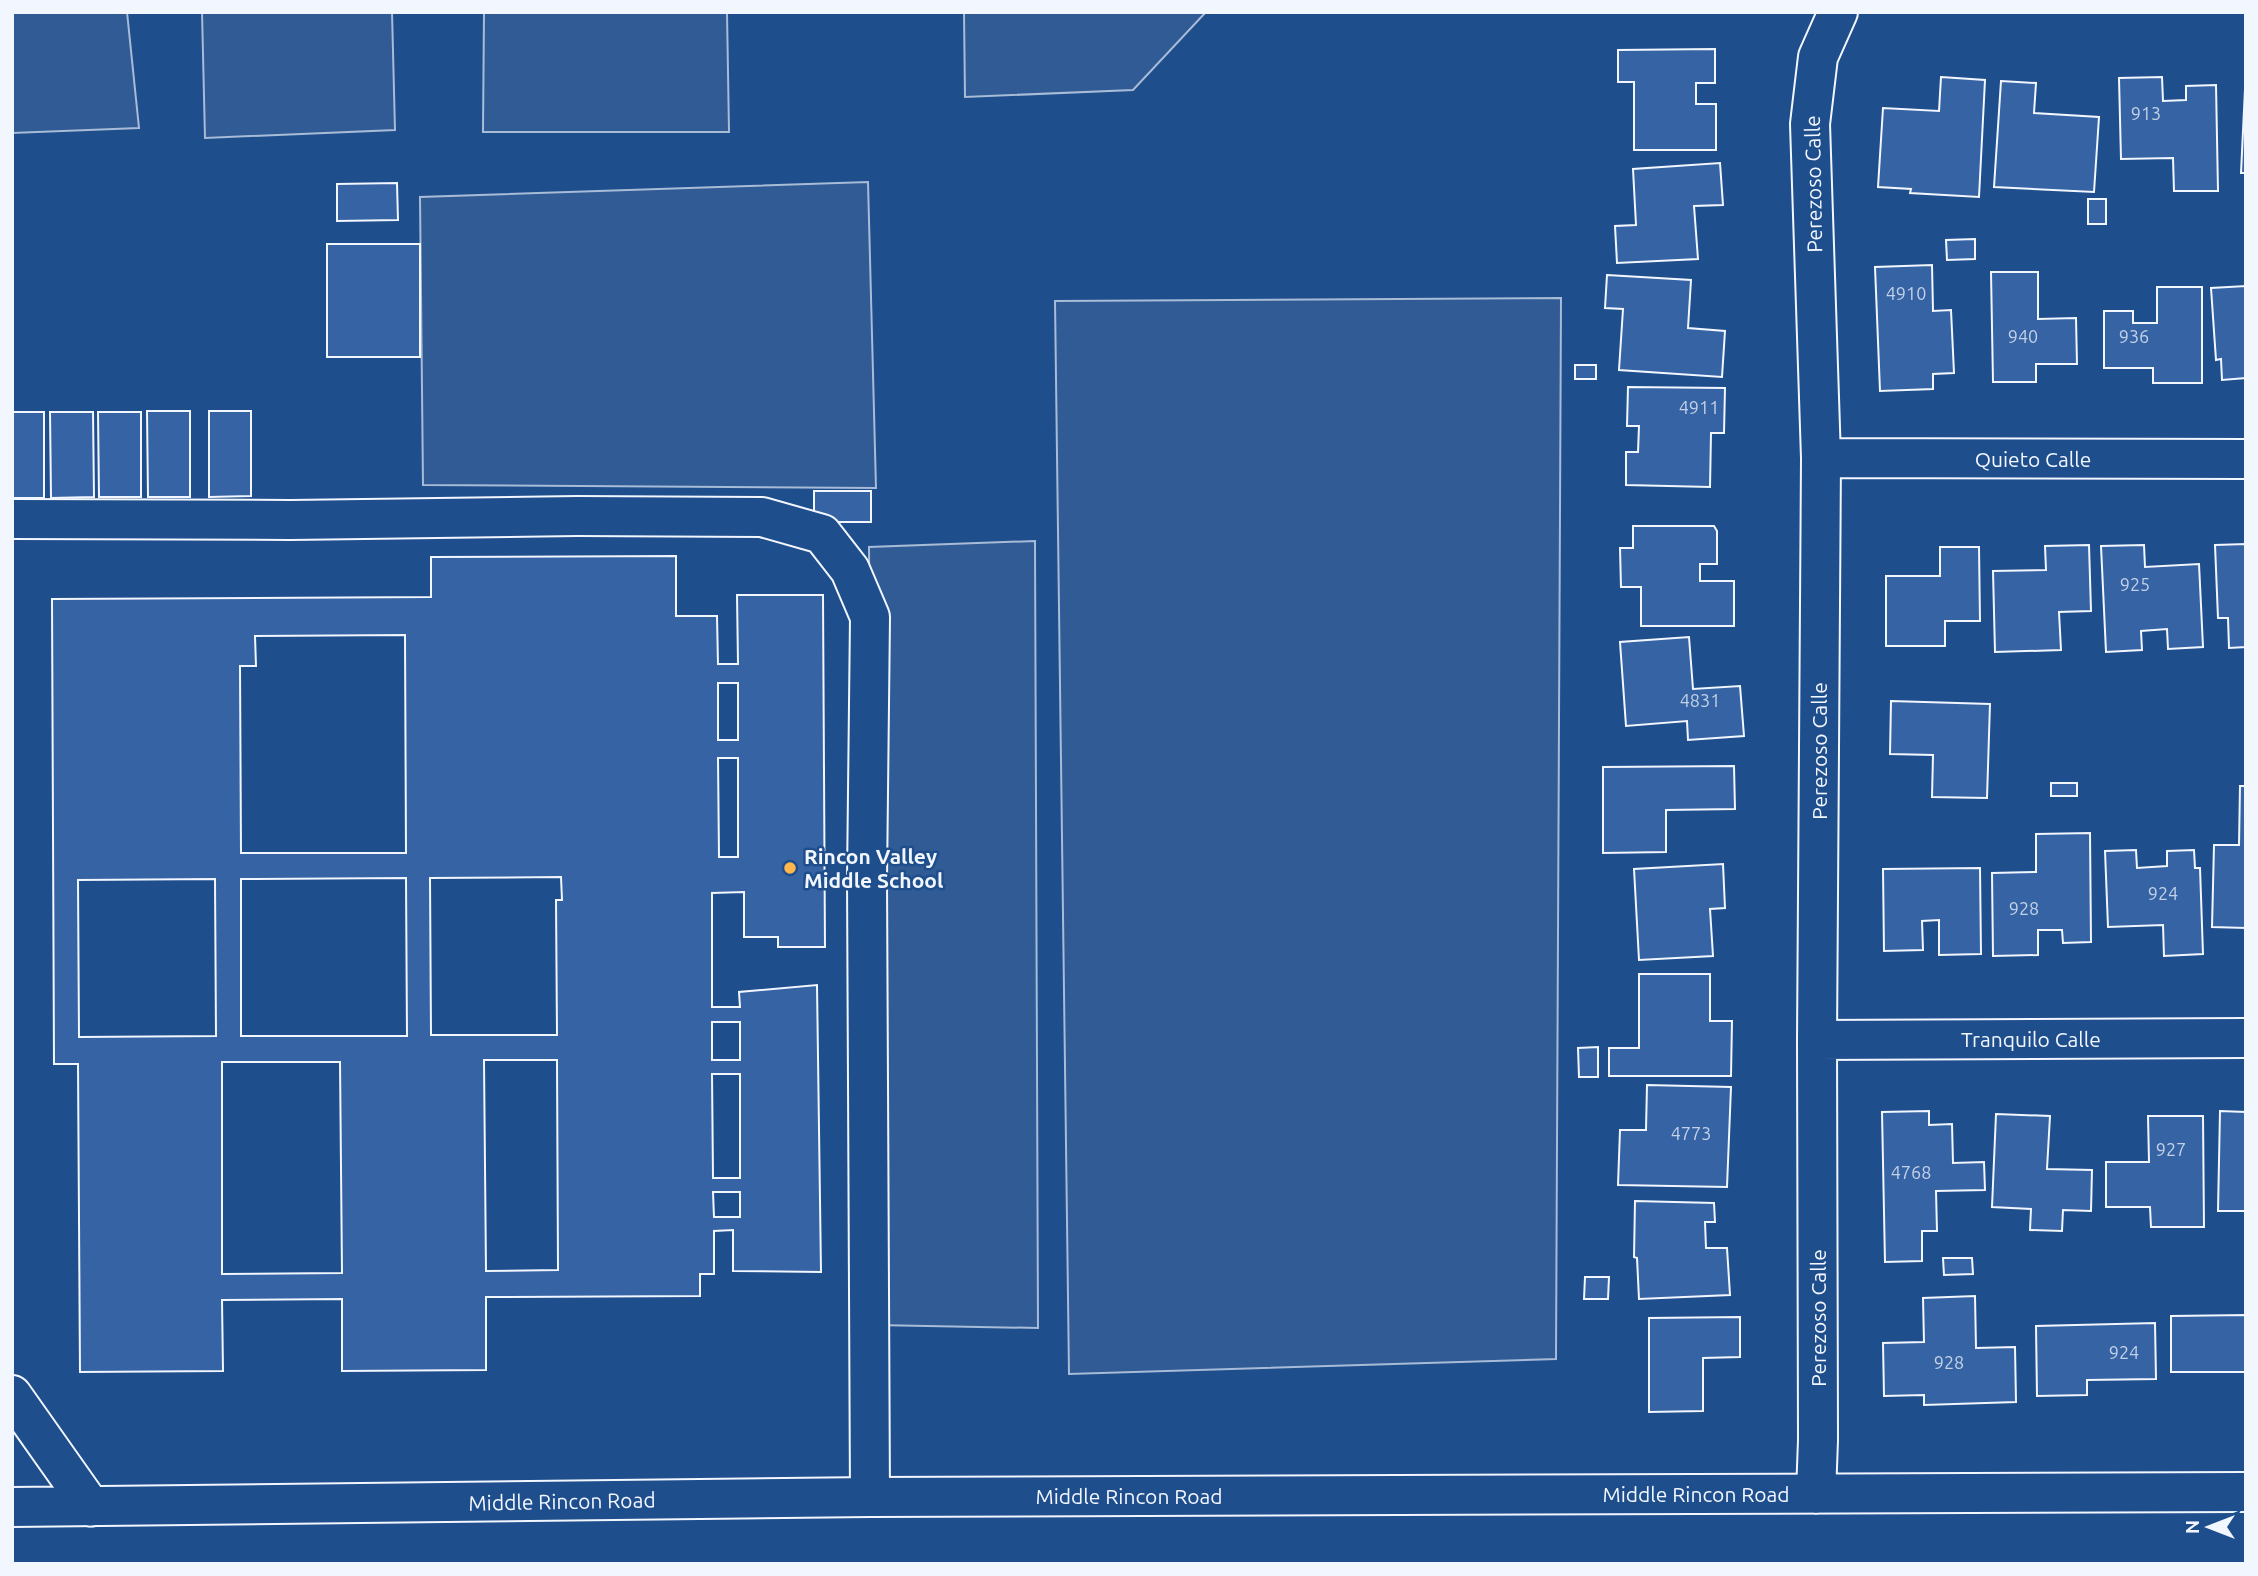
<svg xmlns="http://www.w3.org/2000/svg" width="2258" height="1576" viewBox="0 0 2258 1576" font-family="Ubuntu,sans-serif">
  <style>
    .green { fill: #305b95; stroke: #a8bbd7; stroke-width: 2 }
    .building { fill: #3563a3; stroke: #f2f6ff; stroke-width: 2; fill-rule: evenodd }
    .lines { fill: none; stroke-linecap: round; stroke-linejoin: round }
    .minor-casing { stroke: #f2f6ff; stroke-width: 42 }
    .minor { stroke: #1f4e8c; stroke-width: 38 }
    .poi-dot { fill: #ffb74d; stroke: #1f4e8c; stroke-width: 2.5 }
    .labels { text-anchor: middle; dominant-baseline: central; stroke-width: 5; stroke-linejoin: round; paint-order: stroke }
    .number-label { font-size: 18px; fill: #c3d1e8 }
    .street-label { font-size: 21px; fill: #f2f6ff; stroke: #1f4e8c }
    .poi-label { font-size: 21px; font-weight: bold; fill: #f2f6ff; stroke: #1f4e8c; text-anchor: start }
  </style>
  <rect width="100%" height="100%" fill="#1f4e8c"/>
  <path class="green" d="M 12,12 L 127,12 L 139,128 L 12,133 Z
    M 392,12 L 395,130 L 205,138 L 202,12 Z
    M 484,12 L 727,12 L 729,132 L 483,132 Z
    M 964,12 L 1206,12 L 1133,90 L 965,97 Z
    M 868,182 L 876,488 L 423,485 L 420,197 Z
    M 1561,298 L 1556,1359 L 1069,1374 L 1055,301 Z
    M 1035,541 L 1038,1328 L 875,1325 L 869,547 Z"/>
  <path class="building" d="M 1715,49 L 1715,83 L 1696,83 L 1696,104 L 1716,104 L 1716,150 L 1634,150 L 1634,82 L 1618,82 L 1618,50 Z
    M 1941,77 L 1985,80 L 1979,197 L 1910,193 L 1911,189 L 1878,187 L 1883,108 L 1939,111 Z
    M 2162,77 L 2163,101 L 2186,100 L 2186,86 L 2216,85 L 2218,191 L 2174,191 L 2173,158 L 2121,159 L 2119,78 Z
    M 2001,81 L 2036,83 L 2034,113 L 2099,117 L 2094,192 L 1994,187 Z
    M 2245,89 L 2246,89 L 2246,173 L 2241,173 Z
    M 1720,163 L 1723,205 L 1694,206 L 1698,259 L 1617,263 L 1615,226 L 1636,225 L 1633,169 Z
    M 397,183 L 398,220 L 337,221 L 337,184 Z
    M 2088,199 L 2106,199 L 2106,224 L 2088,224 Z
    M 1975,239 L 1975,259 L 1947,260 L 1946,240 Z
    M 327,244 L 420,244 L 420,357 L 327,357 Z
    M 1932,265 L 1933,311 L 1951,310 L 1954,373 L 1933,374 L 1933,389 L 1880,391 L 1875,267 Z
    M 1991,272 L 2038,272 L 2038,319 L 2076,318 L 2077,364 L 2036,364 L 2036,382 L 1993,382 Z
    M 1607,275 L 1691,280 L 1688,328 L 1725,331 L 1722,377 L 1619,370 L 1623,309 L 1605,308 Z
    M 2246,286 L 2246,378 L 2222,380 L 2221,359 L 2216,360 L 2211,288 Z
    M 2157,287 L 2202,287 L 2202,383 L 2153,383 L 2153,368 L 2104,368 L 2104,311 L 2133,311 L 2133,323 L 2157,323 Z
    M 1575,365 L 1596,365 L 1596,379 L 1575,379 Z
    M 1628,387 L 1725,388 L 1724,433 L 1711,433 L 1710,487 L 1626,485 L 1626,452 L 1638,452 L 1639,426 L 1627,426 Z
    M 147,411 L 190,411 L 190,497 L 148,497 Z
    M 209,411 L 251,411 L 251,496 L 209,497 Z
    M 12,412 L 44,412 L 44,498 L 12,498 Z
    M 50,412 L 93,412 L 94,497 L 51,498 Z
    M 98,412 L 141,412 L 141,497 L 99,497 Z
    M 814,491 L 871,491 L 871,522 L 814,522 Z
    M 1633,526 L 1714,526 L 1717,531 L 1717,564 L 1700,564 L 1700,581 L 1734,581 L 1734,626 L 1641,626 L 1641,587 L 1621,587 L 1620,548 L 1633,548 Z
    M 2246,544 L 2246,647 L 2229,648 L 2228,618 L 2218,618 L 2215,545 Z
    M 2089,545 L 2091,611 L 2059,612 L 2061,650 L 1995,652 L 1993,571 L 2046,570 L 2045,546 Z
    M 2144,545 L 2145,567 L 2199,564 L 2203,647 L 2168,649 L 2167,629 L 2141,631 L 2142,650 L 2106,652 L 2101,546 Z
    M 1940,547 L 1979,547 L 1980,621 L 1945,621 L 1945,646 L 1886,646 L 1886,576 L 1940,576 Z
    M 676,556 L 676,616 L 717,616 L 718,664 L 738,664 L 737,595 L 823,595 L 825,947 L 778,947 L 778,937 L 744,937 L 744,892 L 712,893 L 712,1007 L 740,1007 L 739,992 L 817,985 L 821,1272 L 733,1271 L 733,1230 L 714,1231 L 714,1274 L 700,1274 L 700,1296 L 486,1297 L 486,1370 L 342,1371 L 342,1299 L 222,1300 L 223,1371 L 80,1372 L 78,1064 L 54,1064 L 52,599 L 431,597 L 431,557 ZM 405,635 L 406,853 L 241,853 L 240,666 L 256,666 L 255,636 ZM 718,683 L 738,683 L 738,740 L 718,740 ZM 718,758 L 738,758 L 738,857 L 719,857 ZM 561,877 L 562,900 L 556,900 L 557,1035 L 431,1035 L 430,878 ZM 406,878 L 407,1036 L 241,1036 L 241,879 ZM 215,879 L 216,1036 L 79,1037 L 78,880 ZM 712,1022 L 740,1022 L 740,1060 L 712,1060 ZM 484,1060 L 557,1060 L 558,1270 L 486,1271 ZM 222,1062 L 340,1062 L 342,1273 L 222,1274 ZM 712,1074 L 740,1074 L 740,1178 L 713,1178 ZM 713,1192 L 740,1192 L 740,1217 L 714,1217 Z
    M 1689,637 L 1693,689 L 1740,686 L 1744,736 L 1688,740 L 1687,721 L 1626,726 L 1620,642 Z
    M 1891,701 L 1990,704 L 1987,798 L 1932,797 L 1933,755 L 1890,754 Z
    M 1734,766 L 1735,809 L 1666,810 L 1666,852 L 1603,853 L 1603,767 Z
    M 2051,783 L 2077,783 L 2077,796 L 2051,796 Z
    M 2240,786 L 2246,786 L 2246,928 L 2212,927 L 2214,845 L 2239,845 Z
    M 2090,833 L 2091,942 L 2063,943 L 2062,930 L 2038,930 L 2038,955 L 1993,956 L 1992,873 L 2036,872 L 2036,834 Z
    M 2136,850 L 2137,868 L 2167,866 L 2167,851 L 2194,850 L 2195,868 L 2200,868 L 2203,954 L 2164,956 L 2163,925 L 2108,927 L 2105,851 Z
    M 1723,864 L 1725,908 L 1710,909 L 1713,956 L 1639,960 L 1634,869 Z
    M 1980,868 L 1981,954 L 1939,955 L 1939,920 L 1922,921 L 1923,950 L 1884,951 L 1883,869 Z
    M 1639,974 L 1710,974 L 1710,1021 L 1732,1021 L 1731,1076 L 1609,1076 L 1609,1048 L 1639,1048 Z
    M 1598,1047 L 1598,1077 L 1579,1077 L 1578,1048 Z
    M 1647,1085 L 1731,1087 L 1727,1187 L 1618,1185 L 1620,1130 L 1646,1130 Z
    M 1929,1111 L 1929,1125 L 1952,1124 L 1953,1163 L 1984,1162 L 1985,1190 L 1936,1191 L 1937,1231 L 1922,1231 L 1922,1261 L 1885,1262 L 1882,1112 Z
    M 2220,1111 L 2246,1112 L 2246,1211 L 2218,1211 Z
    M 1996,1114 L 2050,1116 L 2047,1169 L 2092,1170 L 2091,1211 L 2063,1210 L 2062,1231 L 2030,1230 L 2031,1209 L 1992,1207 Z
    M 2148,1116 L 2203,1116 L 2204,1227 L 2151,1227 L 2150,1207 L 2106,1207 L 2106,1162 L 2149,1162 Z
    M 1635,1201 L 1714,1203 L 1715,1222 L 1705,1222 L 1706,1248 L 1727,1248 L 1730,1295 L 1639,1299 L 1637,1258 L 1634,1257 Z
    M 1943,1258 L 1972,1258 L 1973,1274 L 1944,1275 Z
    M 1585,1277 L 1609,1277 L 1608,1299 L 1584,1299 Z
    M 1975,1296 L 1976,1348 L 2015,1347 L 2016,1402 L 1924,1405 L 1924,1395 L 1884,1396 L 1883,1343 L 1924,1342 L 1923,1298 Z
    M 2246,1315 L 2246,1372 L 2171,1372 L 2171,1316 Z
    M 1740,1317 L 1740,1357 L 1703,1358 L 1703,1411 L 1649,1412 L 1649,1318 Z
    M 2155,1323 L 2156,1379 L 2087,1380 L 2087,1395 L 2037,1396 L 2036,1326 Z"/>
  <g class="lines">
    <g class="minor-casing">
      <path id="minor" d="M 1821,458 L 2246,459
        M 12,519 L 291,520 L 577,516 L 762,517 L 822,534 L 850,570 L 870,617 L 867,879 L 870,1497
        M 1817,1040 L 2246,1038
        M 12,1395 L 91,1507
        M 1816,1494 L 1818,1440 L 1817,1040 L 1821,458 L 1810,124 L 1818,57 L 1838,12
        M 12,1507 L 870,1497 L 2246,1492"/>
    </g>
    <use href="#minor" class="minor"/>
  </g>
  <circle class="poi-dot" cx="790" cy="868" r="7"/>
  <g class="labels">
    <g class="number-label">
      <text x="2146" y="113">913</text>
      <text x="1906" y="293">4910</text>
      <text x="2023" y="336">940</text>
      <text x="2134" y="336">936</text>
      <text x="1699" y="407">4911</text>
      <text x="2135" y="584">925</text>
      <text x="1700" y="700">4831</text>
      <text x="2163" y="893">924</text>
      <text x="2024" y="908">928</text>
      <text x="1691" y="1133">4773</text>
      <text x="2171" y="1149">927</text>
      <text x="1911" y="1172">4768</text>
      <text x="2124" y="1352">924</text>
      <text x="1949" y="1362">928</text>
    </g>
    <g class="street-label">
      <text transform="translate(1813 184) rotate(-91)">Perezoso Calle</text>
      <text x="2033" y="459">Quieto Calle</text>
      <text transform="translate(1819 751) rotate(-90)">Perezoso Calle</text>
      <text x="2031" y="1039">Tranquilo Calle</text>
      <text transform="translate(1818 1318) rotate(-90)">Perezoso Calle</text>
      <text x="1696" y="1494">Middle Rincon Road</text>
      <text x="1129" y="1496">Middle Rincon Road</text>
      <text transform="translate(562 1501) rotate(-1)">Middle Rincon Road</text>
    </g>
    <g class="poi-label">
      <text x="804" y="856">Rincon Valley<tspan x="804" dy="24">Middle School</tspan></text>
    </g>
  </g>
  <rect width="2258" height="1576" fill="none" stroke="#f2f6ff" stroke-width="28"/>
  <g transform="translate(2209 1527) rotate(270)" stroke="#1f4e8c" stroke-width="5" paint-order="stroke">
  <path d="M0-5L12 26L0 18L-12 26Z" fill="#f2f6ff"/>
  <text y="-10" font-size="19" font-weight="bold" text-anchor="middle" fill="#f2f6ff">N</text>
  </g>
</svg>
